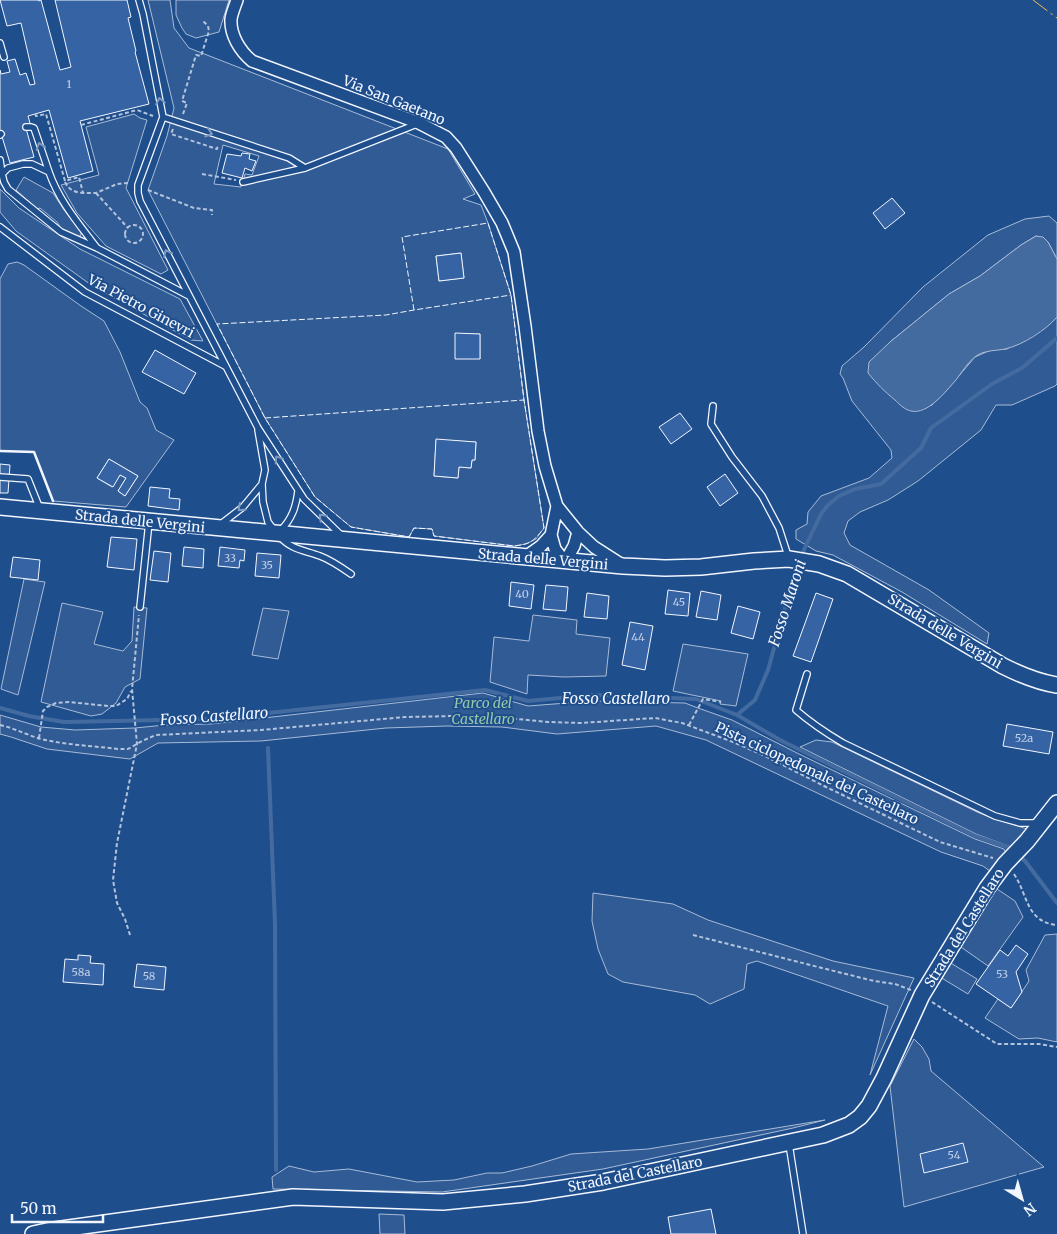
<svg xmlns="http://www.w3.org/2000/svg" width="1057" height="1234" viewBox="0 0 1057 1234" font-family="Merriweather,serif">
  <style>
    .built { fill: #305b95; stroke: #a8bbd7; fill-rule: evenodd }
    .water { fill: #446ba0; stroke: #a8bbd7 }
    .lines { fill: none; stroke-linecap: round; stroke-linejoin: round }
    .stream { stroke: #446ba0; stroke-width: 4 }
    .building { fill: #3563a3; stroke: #f2f6ff }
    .lane-casing { stroke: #f2f6ff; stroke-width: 8 }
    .street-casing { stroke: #f2f6ff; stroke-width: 14 }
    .secondary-casing { stroke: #f2f6ff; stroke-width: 18 }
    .path { stroke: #b3c4dc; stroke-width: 2; stroke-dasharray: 4 2.5; stroke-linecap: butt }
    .lane { stroke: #1f4e8c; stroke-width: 5.5 }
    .street { stroke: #1f4e8c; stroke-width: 11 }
    .secondary { stroke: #1f4e8c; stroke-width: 15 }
    .fence { stroke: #f2f6ff; stroke-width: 1; stroke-dasharray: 6 2.5; stroke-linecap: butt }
    .wall { stroke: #f2f6ff; stroke-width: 2.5 }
    .power { stroke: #ffb74d; stroke-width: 1; stroke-dasharray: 18 4 2.5 4; stroke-linecap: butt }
    .oneway { stroke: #7e9ac0 }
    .labels { text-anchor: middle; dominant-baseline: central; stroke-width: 4; stroke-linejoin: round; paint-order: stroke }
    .number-label { font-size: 11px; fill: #c3d1e8 }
    .street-label { font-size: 14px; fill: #f2f6ff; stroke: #1f4e8c }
    .park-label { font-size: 14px; font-style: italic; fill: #97c8a6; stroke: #1f4e8c }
    .water-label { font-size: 15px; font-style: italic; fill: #f2f6ff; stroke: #1f4e8c }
  </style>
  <rect width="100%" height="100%" fill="#1f4e8c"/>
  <path class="built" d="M 148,0 L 170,0 L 174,28 L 189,48 L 448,149 L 475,194 L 463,199 L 481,205 L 488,223 L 511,295 L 524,400 L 544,528 L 536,539 L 526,544 L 514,546 L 434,536 L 432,529 L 414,528 L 409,537 L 351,527 L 315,497 L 265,418 L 148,190 L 167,136 L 174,108 ZM 223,145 L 259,156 L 252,175 L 245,174 L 241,187 L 214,184 ZM 461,253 L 464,278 L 439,281 L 436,256 ZM 456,334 L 480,334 L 480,359 ZM 436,440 L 476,442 L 475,460 L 472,460 L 471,468 L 459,467 L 458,478 L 434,476 Z
    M 176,0 L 229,0 L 219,32 L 196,38 L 186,34 L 182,28 L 176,15 Z
    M 134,114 L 140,118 L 147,120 L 126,188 L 168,270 L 161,274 L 106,246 L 77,213 L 61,185 L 99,175 L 86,127 Z
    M 24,177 L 53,193 L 64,210 L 81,232 L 81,235 L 78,237 L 62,230 L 57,222 L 40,208 L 37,209 L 16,190 Z
    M 0,189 L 19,208 L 80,249 L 180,299 L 203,341 L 191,340 L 94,287 L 16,231 L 0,212 Z
    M 1049,216 L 1057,223 L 1057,259 L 1048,242 L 1036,236 L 1021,245 L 980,276 L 949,294 L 890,342 L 931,406 L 946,391 L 975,357 L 991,350 L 1007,349 L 1053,321 L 1057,317 L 1057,384 L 1055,386 L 1012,405 L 996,405 L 981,430 L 918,481 L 888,500 L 860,512 L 848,521 L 844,533 L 850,545 L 929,590 L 989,633 L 987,644 L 902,592 L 833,555 L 816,551 L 796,539 L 796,530 L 807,524 L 808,512 L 821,496 L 869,478 L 892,458 L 891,450 L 852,401 L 843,378 L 840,374 L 842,366 L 864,347 L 923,287 L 988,235 L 1025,219 Z
    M 17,262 L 24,265 L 81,306 L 104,321 L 120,352 L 140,402 L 147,408 L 156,430 L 174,440 L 126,507 L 53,501 L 34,452 L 0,451 L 0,279 L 8,264 ZM 109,459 L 138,476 L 125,496 L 118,491 L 126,478 L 120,475 L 112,487 L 97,478 Z
    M 24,579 L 45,582 L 18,695 L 1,689 Z
    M 62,603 L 103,612 L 94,644 L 123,651 L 132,641 L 134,607 L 147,608 L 140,679 L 125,687 L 116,703 L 102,714 L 91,716 L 41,702 Z
    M 263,608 L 289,611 L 278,659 L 252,655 Z
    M 533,615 L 577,620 L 576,634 L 610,638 L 606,676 L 564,677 L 528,675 L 527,694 L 490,682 L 494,637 L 529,641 Z
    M 683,644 L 748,654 L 736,706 L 720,704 L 721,701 L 673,691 Z
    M 483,693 L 528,706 L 593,701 L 685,703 L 698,708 L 732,720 L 797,753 L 975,839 L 1004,849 L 1009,859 L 995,877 L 990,871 L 983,866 L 941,852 L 706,740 L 656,726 L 557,734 L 502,727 L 447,726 L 386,728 L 261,741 L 158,743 L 130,759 L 47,749 L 11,737 L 0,734 L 0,715 L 41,727 L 75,730 L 135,728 L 165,725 L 211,724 Z
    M 816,740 L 832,742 L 977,812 L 992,818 L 1027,829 L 1011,847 L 976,834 L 800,747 Z
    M 997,889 L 1015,901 L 1023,917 L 988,966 L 958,945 Z
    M 593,893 L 673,904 L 708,920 L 833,961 L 914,978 L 870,1075 L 888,1006 L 757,961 L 747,964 L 744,989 L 710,1004 L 695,995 L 623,982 L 608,974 L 598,949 L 592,921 Z
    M 1057,934 L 1057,1042 L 1038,1038 L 1019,1039 L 985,1018 L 998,999 L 1011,1008 L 1029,981 L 1026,970 L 1045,935 Z
    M 949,962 L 977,979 L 968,994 L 940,977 Z
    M 914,1039 L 922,1047 L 929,1059 L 931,1071 L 1044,1167 L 904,1207 L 890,1086 Z
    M 825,1120 L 793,1128 L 603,1169 L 442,1192 L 273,1189 L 272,1177 L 289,1166 L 314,1172 L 349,1169 L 417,1182 L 454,1180 L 487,1173 L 502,1173 L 532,1166 L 571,1154 L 648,1149 Z
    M 379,1214 L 404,1215 L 405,1234 L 380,1234 Z"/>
  <path class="water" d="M 1036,236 L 1043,237 L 1048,242 L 1057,259 L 1057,317 C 1046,330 1023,345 1005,349 C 995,351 985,350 976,356 C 969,361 961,373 956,380 C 946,391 928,415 911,411 C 905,410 899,404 895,400 C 884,391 877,384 868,373 L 869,362 L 890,342 L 949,294 L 980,276 L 1021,245 Z"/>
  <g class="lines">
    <path class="stream" d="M 801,556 L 821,514 L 828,505 L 839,496 L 855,489 L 881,484 L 921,448 L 931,428 L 992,384 L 1022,368 L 1057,338
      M 0,708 L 29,716 L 64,722 L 212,719 L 485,690 L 528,701 L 593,695 L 696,699 L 737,715 L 780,740 L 975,836 L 1007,847 L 1012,850
      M 737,715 L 755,700 L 768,670 L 797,565
      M 268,748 L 275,924 L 276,1170
      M 1018,854 L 1025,861 L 1057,903"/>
  </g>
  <path class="building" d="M 0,0 L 38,0 L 39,1 L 41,0 L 60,70 L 71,67 L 55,0 L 127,0 L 131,17 L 128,18 L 136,51 L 135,52 L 149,104 L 80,121 L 93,171 L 68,178 L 49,110 L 28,116 L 30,123 L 25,125 L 34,157 L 10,163 L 0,130 L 0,70 L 1,74 L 10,72 L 7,61 L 15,59 L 20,75 L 26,73 L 30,85 L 35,84 L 21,23 L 7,26 Z
    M 242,153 L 250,154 L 249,159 L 256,161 L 252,171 L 245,168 L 242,178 L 222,173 L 227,154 L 241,156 Z
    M 892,198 L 905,213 L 885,229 L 873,213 Z
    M 461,253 L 464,278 L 439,281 L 436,256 Z
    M 455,333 L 480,334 L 480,359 L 455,359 Z
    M 155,350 L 196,373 L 184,394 L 142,372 Z
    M 680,413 L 692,429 L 671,444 L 659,427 Z
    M 436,439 L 476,442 L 475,460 L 472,460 L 471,468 L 459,467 L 458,478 L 434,476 Z
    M 109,459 L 138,476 L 125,496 L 118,491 L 126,478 L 120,475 L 113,487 L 97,478 Z
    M 0,464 L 10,465 L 8,493 L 0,493 Z
    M 725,474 L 738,493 L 720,506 L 707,487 Z
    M 150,487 L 170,489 L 169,498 L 180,499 L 179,510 L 148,506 Z
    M 111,537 L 137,539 L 134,570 L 107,567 Z
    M 184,547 L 204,549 L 203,568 L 182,566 Z
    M 220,547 L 245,550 L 244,561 L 240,560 L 239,568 L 218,566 Z
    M 154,551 L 171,553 L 168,582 L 150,580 Z
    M 257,553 L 281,555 L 279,578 L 255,576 Z
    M 13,557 L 40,560 L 38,580 L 10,577 Z
    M 511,582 L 534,585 L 531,609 L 509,606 Z
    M 546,585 L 568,587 L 566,611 L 543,609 Z
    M 668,590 L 690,593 L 688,616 L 665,614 Z
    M 701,591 L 721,595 L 717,620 L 696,617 Z
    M 587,593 L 609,596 L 607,619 L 584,617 Z
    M 816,593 L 833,599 L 811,662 L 793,656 Z
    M 738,606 L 760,612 L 753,639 L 731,633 Z
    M 630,622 L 653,626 L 645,670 L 622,665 Z
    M 1007,724 L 1053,732 L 1049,754 L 1003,746 Z
    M 1016,945 L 1028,954 L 1016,972 L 1022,992 L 1011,1008 L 976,984 L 1000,950 L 1008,956 Z
    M 78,955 L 91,956 L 90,963 L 104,964 L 103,985 L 63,982 L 65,959 L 78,960 Z
    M 137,964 L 166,967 L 164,990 L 134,987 Z
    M 963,1143 L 968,1162 L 924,1173 L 920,1154 Z
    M 711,1209 L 716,1234 L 671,1234 L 668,1217 Z"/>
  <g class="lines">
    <g class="lane-casing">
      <path id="lane" d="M 139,0 L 143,14 L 163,117 L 138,185 L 138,193 L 140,201 L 258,428 L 304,499 L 342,536
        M 0,43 L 4,57
        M 163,117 L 289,158 L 305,168
        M 26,127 L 31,127 L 34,128 L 49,172
        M 0,135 L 1,134
        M 0,160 L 2,174
        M 23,164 L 32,164 L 49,172 C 59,201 79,224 97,248 L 61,232 L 8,189 L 4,182 L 2,174 L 8,168 Z
        M 243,182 L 305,168 L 417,124
        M 0,227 L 85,292 L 225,366
        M 97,248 L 189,296
        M 713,406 L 711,424 L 732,457 L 762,496 L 779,528 L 789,559
        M 258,430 L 265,470 L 262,484 L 263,502 L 268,522 L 274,530
        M 0,477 L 28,479 L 40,509
        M 221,524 L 243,507 L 262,484
        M 280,531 C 292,519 296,507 298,491
        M 280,537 C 292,550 304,550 320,556 C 331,560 341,567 351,574
        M 140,607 L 149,522
        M 807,674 L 796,710 C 811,723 826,733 843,743 L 995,816 L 1020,823 L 1038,823
        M 789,1144 L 803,1234"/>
    </g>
    <g class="street-casing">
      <path id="street" d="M 237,0 C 235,6 232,13 231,19 C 230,35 240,51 252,61 L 419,123 L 446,137 L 456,148 L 484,192 L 502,223 L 514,252 L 525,326 L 538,431 L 545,466 L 557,506 L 578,532 L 594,547 L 622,565
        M 551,535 L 555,549 L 565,562 L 574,546 L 578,532
        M 524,558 L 541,546 L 551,535 L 557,506"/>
    </g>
    <g class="secondary-casing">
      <path id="secondary" d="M 0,507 L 623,566 L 665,568 L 701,567 L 754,561 L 789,559 L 819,564 L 847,574 L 1003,666 C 1021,675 1038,682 1057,685
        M 33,1234 L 47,1231 L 293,1197 L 443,1202 L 525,1194 L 603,1182 L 823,1135 L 849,1125 L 860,1117 L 869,1106 L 884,1078 L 922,995 L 987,888 L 1005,864 L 1027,841 L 1057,803"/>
    </g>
    <path class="path" d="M 35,114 L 36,116 L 46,114 L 65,181 L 79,177 L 83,193 L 96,193 L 117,184 L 128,183
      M 183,114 L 187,103 L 182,101 L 196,55 L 201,56 L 209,31 L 208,26 L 203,21
      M 81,125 L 137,110 L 153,116
      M 173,129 L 171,134 L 217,149 L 218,145
      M 202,174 L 236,180
      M 65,182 C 69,190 74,192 83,193
      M 148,190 L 194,208 L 212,210 L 212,215
      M 96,193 L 128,228
      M125 234a9 9 0 1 1 18 0a9 9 0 1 1-18 0Z
      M 0,725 C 14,728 27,735 41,739 C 66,745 93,746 119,749 L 128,749 L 142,741 L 156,735 L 261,730 L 405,717 L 453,716 L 497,717 L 548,722 L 581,723 L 655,718 L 682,723 L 733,742 L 763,755 L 824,786 L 940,842 L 993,858
      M 689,725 L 703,699 L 721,702
      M 39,738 L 43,711 L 47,707 L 56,703 L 69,702 L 108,706 L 116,706 L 127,699 L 131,691
      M 1014,874 C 1028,895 1026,922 1057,925
      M 130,935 L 125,919 L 117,903 L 113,880 L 117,843 L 137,744 L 132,689 L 139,615
      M 693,935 L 822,968 L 874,981 L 895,984 L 911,990
      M 932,1002 L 997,1044 L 1039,1044 L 1057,1047"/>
    <use href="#lane" class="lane"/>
    <use href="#street" class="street"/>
    <use href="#secondary" class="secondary"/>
    <path class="fence" d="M 414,310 L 402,237 L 488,223 L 511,295 L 524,400 L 544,528 C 534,541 531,544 514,546 L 434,536 L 432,529 L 414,528 L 409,537 L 351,527 L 315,497 L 265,418 L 217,324 L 386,315 L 414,310 L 511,295
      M 265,418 L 524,400"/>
    <path class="wall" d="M 0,451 L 34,452 L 53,501"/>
    <path class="power" d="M 1033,0 L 1057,18"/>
  </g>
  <defs><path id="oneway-chevron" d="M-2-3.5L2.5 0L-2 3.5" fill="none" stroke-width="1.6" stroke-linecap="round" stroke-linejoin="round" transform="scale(1.25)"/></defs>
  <g class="oneway">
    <use href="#oneway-chevron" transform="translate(160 101) rotate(-101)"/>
    <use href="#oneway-chevron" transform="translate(209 133) rotate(18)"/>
    <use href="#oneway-chevron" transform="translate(40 146) rotate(-109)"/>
    <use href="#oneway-chevron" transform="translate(167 253) rotate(-117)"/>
    <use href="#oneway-chevron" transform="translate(278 459) rotate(-123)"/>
    <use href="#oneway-chevron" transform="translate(241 508) rotate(137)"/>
    <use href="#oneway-chevron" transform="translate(322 517) rotate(-135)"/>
  </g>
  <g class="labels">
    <g class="number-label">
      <text x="69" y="84">1</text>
      <text x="230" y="558">33</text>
      <text x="267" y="565">35</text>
      <text x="522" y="594">40</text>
      <text x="679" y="602">45</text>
      <text x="638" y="637">44</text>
      <text x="1024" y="738">52a</text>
      <text x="81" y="972">58a</text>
      <text x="1002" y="974">53</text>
      <text x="149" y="976">58</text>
      <text x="954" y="1155">54</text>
    </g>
    <g class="street-label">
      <text transform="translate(394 100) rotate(22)">Via San Gaetano</text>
      <text transform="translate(141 306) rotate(28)">Via Pietro Ginevri</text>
      <text transform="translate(140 521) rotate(6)">Strada delle Vergini</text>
      <text transform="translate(543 559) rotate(5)">Strada delle Vergini</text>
      <text transform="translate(945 631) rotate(31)">Strada delle Vergini</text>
      <text transform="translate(817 773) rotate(25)">Pista ciclopedonale del Castellaro</text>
      <text transform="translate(964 928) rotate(-58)">Strada del Castellaro</text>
      <text transform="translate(635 1174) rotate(-11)">Strada del Castellaro</text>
    </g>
    <g class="park-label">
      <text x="483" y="703">Parco del<tspan x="483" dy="16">Castellaro</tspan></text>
    </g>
    <g class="water-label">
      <text transform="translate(787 603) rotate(-72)">Fosso Maroni</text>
      <text x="616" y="698">Fosso Castellaro</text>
      <text transform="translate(214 716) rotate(-4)">Fosso Castellaro</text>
    </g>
  </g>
  <g transform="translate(1022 1199) rotate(143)" stroke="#1f4e8c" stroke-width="4" paint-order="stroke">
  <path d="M0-4L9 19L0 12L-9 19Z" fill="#f2f6ff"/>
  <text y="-8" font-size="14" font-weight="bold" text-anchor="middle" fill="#f2f6ff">N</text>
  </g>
  <path d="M12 1214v8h91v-8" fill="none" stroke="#f2f6ff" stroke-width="2.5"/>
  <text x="20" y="1214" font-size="15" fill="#f2f6ff" stroke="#1f4e8c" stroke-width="4" paint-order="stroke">50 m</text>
</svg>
